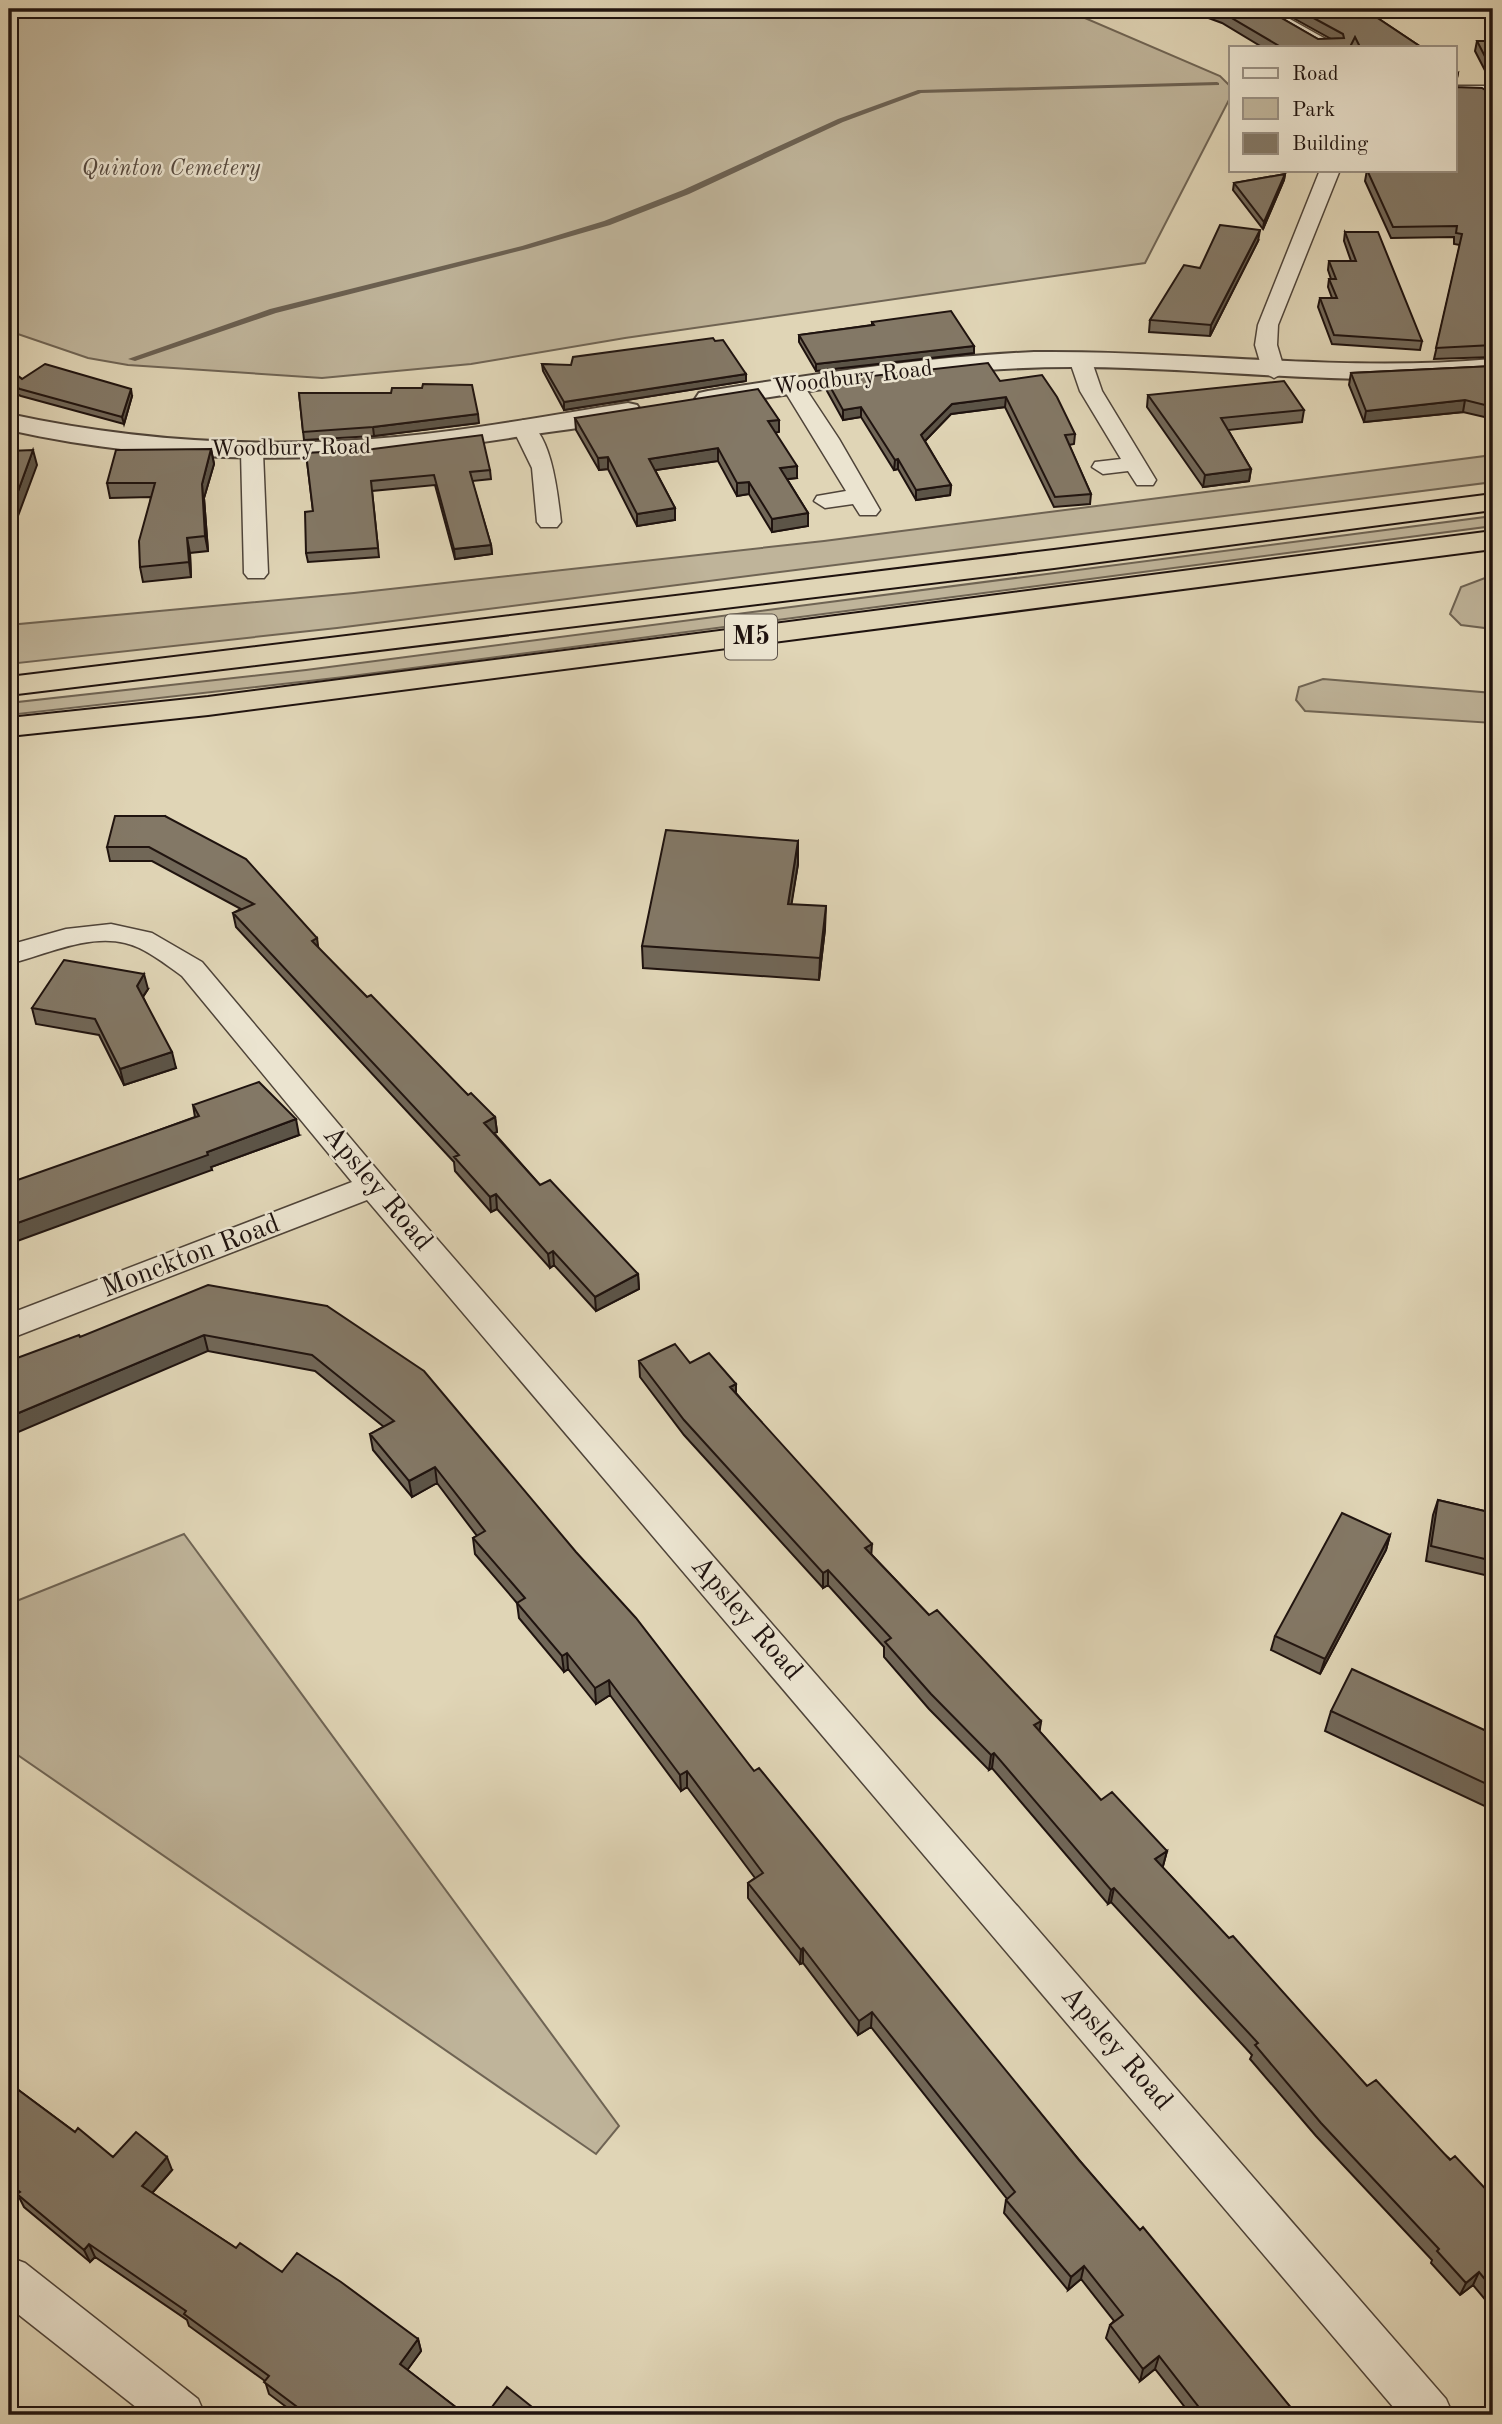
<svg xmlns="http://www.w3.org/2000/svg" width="1502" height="2424" viewBox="0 0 1502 2424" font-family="'Old Standard TT',serif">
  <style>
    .green { fill: #bfb49a; stroke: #6f6454; stroke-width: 2 }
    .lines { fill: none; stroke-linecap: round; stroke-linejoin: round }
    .stream { fill: #6b6051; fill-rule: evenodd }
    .minor-casing { stroke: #4f4439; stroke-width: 3 }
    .tertiary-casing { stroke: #4f4439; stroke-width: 4 }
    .motorway-casing { stroke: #1f130f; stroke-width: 4 }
    .minor { fill: #ebe4d0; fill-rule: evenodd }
    .tertiary { fill: #ebe4d0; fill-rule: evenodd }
    .motorway { fill: #e0d5b6; fill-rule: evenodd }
    .wall { fill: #716758; stroke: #1f130f; stroke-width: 2 }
    .shaded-wall { fill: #5c5447; stroke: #1f130f; stroke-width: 2 }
    .building { fill: #837866; stroke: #1f130f; stroke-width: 2 }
    .labels { text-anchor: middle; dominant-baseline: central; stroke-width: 5; stroke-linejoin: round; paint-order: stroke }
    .far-park-label { font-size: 23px; font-style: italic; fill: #574b40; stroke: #ebe4d0 }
    .far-street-label { font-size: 23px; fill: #1f130f; stroke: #ebe4d0 }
    .shield { fill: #ebe4d0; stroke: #5c5249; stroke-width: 2 }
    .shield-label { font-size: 26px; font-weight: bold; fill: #1f130f }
    .street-label { font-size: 28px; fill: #1f130f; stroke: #ebe4d0 }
  </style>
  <rect width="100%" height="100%" fill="#e0d5b6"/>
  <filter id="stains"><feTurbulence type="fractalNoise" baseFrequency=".00286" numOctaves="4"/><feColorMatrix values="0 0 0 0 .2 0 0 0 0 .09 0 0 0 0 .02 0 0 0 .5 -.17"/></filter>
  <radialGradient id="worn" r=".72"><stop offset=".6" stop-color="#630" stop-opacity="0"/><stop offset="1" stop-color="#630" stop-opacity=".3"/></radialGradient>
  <path class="green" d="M 9,9 L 1064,9 L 1220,76 L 1231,87 L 1231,96 L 1145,263 L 625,338 L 471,364 L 322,378 L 128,365 L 88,358 L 9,331 Z
    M 1493,455 L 1493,482 L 337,628 L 9,664 L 9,625 L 354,593 L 824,541 Z
    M 1493,516 L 1493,526 L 344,677 L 9,715 L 9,703 L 306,670 Z
    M 1493,575 L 1493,629 L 1461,625 L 1450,614 L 1461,587 Z
    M 1323,679 L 1493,693 L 1493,723 L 1305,711 L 1296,700 L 1299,687 Z
    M 184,1534 L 619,2126 L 596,2154 L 9,1749 L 9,1604 Z"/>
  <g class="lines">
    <path class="stream" d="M 1217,82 L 1219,83 L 1219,85 L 921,93 L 843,122 L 689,194 L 610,225 L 527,249 L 276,313 L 135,361 L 128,359 L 270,309 L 522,246 L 604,221 L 683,190 L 838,119 L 918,90 Z"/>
    <g class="minor-casing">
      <path id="minor" d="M 1251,9 L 1272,9 L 1340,47 L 1318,47 Z
        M 1455,86 L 1493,86 L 1493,96 L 1455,96 Z
        M 1320,170 L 1340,170 L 1278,325 L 1277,345 L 1285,372 L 1274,378 L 1263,372 L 1255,345 L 1258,325 Z
        M 1080,353 L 1091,359 L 1102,391 L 1156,480 L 1153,485 L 1137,485 L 1128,471 L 1103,474 L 1092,467 L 1095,462 L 1121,459 L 1080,391 L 1069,359 Z
        M 792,379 L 800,380 L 839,439 L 880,510 L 876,515 L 860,515 L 853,504 L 825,508 L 814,501 L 817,496 L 846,491 L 781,385 Z
        M 523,420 C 552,428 558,497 561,522 L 557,527 L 541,527 L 537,522 L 532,468 L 512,427 Z
        M 252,445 L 263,452 L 268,573 L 264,578 L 248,578 L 244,573 L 241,452 Z
        M 111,924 L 152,933 L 202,962 L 384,1178 L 1446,2399 L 1453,2415 L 1400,2415 L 367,1200 L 9,1339 L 9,1314 L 352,1182 L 182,976 C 165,964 146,948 125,943 C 87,934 45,955 9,964 L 9,945 L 66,929 Z
        M 9,2257 L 25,2263 L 198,2399 L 205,2415 L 146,2415 L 9,2307 Z"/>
    </g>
    <g class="tertiary-casing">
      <path id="tertiary" d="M 1034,352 C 1188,350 1340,373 1493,359 L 1493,375 C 1355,388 1219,368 1081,367 C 956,366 831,387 708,407 L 699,405 L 695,399 L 699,393 L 708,391 C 816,374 925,357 1034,352 Z
        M 628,403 L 637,405 L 641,411 L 637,417 C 600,426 560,430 522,436 C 349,464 180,468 9,430 L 9,414 C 137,442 265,449 396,437 C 474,430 551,415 628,403 Z"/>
    </g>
    <g class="motorway-casing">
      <path id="motorway" d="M 1493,494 L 1493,510 L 1054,568 L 9,695 L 9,677 L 1054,550 Z
        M 1493,531 L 1493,549 L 208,715 L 9,736 L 9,718 L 208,697 Z"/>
    </g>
    <use href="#minor" class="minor"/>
    <use href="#tertiary" class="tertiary"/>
    <use href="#motorway" class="motorway"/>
  </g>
  <path class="wall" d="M 1184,9 L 1266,9 L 1318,39 L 1331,39 L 1277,9 L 1364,9 L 1421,47 L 1262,47 L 1222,23 Z
    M 1477,41 L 1493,41 L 1493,86 L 1475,51 Z
    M 1455,71 L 1458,73 L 1455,87 L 1493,95 L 1493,357 L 1434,359 L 1460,245 L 1454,244 L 1454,237 L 1391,238 L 1365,181 L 1367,170 L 1455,170 Z
    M 1285,174 L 1284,180 L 1263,229 L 1233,190 L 1234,183 Z
    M 1345,232 L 1422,341 L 1420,350 L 1332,344 L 1318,307 L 1320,298 L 1332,298 L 1328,287 L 1329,279 L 1331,279 L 1328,270 L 1329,261 L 1351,261 L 1344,241 Z
    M 1258,241 L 1210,336 L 1149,332 L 1150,320 L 1200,268 Z
    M 872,322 L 974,353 L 816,371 L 799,342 L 799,335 L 872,325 Z
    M 542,364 L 746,381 L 564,410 L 543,371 Z
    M 1493,366 L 1493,419 L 1463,412 L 1364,422 L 1349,385 L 1351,373 Z
    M 9,369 L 22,379 L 132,396 L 124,424 L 21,396 L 9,391 Z
    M 827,381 L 1000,381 L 1075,434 L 1074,444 L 1069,445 L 1091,494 L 1090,504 L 1054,507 L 1005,407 L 951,414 L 925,441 L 951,485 L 950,495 L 916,500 L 898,469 L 894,470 L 861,417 L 843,420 L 827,391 Z
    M 299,393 L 479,423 L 374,436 L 304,440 Z
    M 1148,395 L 1304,410 L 1302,422 L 1228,430 L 1251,469 L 1249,481 L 1203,487 L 1147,407 Z
    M 575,418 L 779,432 L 775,432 L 797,478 L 787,479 L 808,513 L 808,526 L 772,532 L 749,494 L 737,496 L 718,461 L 655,470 L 675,508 L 675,520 L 637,526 L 608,469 L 599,470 L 576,430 Z
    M 211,449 L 214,464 L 204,498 L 208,551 L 190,553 L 191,577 L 143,582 L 140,567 L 151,497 L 110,498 L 107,483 Z
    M 306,453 L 490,470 L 491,479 L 472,481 L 491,545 L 492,554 L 455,559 L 435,485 L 372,491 L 379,557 L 308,562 L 306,553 L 313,511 Z
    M 165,816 L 318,948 L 367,997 L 468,1095 L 495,1117 L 497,1132 L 494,1133 L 540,1185 L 638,1274 L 639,1289 L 596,1311 L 554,1265 L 550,1268 L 497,1209 L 491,1212 L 455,1171 L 454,1162 L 236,927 L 233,913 L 241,909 L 152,861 L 110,861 L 107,847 Z
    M 798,841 L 798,864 L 791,904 L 825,929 L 819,980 L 643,968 L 642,946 Z
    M 148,989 L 143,997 L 176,1068 L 124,1085 L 99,1035 L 36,1024 L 32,1008 Z
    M 193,1105 L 299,1135 L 211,1167 L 212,1170 L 99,1152 L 195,1117 Z
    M 327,1306 L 754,1771 L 1079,2160 L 1297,2415 L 1191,2415 L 1155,2369 L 1140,2381 L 1106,2338 L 1110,2325 L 1114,2321 L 1081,2279 L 1068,2290 L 1004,2213 L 1006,2200 L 1007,2199 L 871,2027 L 858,2035 L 803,1963 L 800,1964 L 748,1898 L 748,1883 L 755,1878 L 687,1787 L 681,1791 L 610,1695 L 596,1704 L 568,1669 L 564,1672 L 519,1618 L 517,1603 L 475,1554 L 473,1538 L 477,1536 L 437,1483 L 412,1497 L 373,1450 L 370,1434 L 384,1427 L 315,1371 L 208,1351 L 80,1337 Z
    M 639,1361 L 690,1363 L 736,1393 L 871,1554 L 929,1615 L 1041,1721 L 1039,1731 L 1101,1800 L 1167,1851 L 1163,1866 L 1162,1867 L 1367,2086 L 1493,2197 L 1493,2309 L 1473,2285 L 1460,2295 L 1431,2263 L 1432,2260 L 1316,2136 L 1250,2059 L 1252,2055 L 1111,1902 L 1108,1904 L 992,1768 L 989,1770 L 929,1709 L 884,1657 L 884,1647 L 828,1585 L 823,1588 L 684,1435 L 640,1377 Z
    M 1438,1500 L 1493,1513 L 1493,1577 L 1426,1561 L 1433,1515 Z
    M 1390,1535 L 1386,1550 L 1320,1674 L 1271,1650 L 1275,1636 Z
    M 1331,1711 L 1493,1734 L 1493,1810 L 1325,1731 Z
    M 9,2083 L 75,2132 L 113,2157 L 172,2170 L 152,2193 L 236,2248 L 282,2272 L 418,2339 L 421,2351 L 407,2370 L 466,2415 L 297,2415 L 269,2394 L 265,2381 L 189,2326 L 187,2320 L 95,2257 L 90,2262 L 24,2207 L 20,2199 L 9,2191 Z"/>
  <path class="shaded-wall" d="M 1458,73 L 1456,83 L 1455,84 L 1455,75 Z
    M 1285,174 L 1284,180 L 1263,229 L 1264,222 Z
    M 1260,230 L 1258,241 L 1210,336 L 1211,325 Z
    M 974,346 L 974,353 L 816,371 L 816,364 Z
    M 746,374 L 746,381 L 564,410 L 564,402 Z
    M 131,389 L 132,396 L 124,424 L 122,417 Z
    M 1006,397 L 1005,407 L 951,414 L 921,445 L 921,435 L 952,404 Z
    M 1465,400 L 1463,412 L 1364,422 L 1366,411 Z
    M 861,407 L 861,417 L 843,420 L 843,410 Z
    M 478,414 L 479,423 L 374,436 L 373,427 Z
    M 779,420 L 779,432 L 768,434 L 768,421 Z
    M 718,448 L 718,461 L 649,471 L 649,459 Z
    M 211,449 L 214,464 L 204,498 L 208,551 L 205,536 L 202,484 Z
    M 33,450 L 37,465 L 9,540 L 9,516 Z
    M 608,457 L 608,469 L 599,470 L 598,458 Z
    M 898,459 L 898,469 L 894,470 L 895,460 Z
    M 797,466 L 797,478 L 779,480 L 780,468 Z
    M 1251,469 L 1249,481 L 1203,487 L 1205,475 Z
    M 749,482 L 749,494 L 737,496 L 737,483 Z
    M 951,485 L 950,495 L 916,500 L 916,490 Z
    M 675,508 L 675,520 L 637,526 L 637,514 Z
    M 808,513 L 808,526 L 772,532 L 772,519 Z
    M 187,538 L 190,553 L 191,577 L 189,562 Z
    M 491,545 L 492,554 L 455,559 L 454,549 Z
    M 798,841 L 798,864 L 788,926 L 788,904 Z
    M 826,906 L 825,929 L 819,980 L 820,958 Z
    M 317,938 L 319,953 L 312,941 Z
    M 144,974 L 148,989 L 140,1001 L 137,986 Z
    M 12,1021 L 16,1037 L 9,1039 L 9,1022 Z
    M 172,1052 L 176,1068 L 124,1085 L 120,1069 Z
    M 495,1117 L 497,1132 L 486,1137 L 484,1123 Z
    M 296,1119 L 299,1135 L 211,1167 L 212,1170 L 9,1244 L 9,1226 Z
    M 496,1194 L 497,1209 L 491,1212 L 490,1197 Z
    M 553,1251 L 554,1265 L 550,1268 L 548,1254 Z
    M 638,1274 L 639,1289 L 596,1311 L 595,1297 Z
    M 204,1335 L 208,1351 L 9,1436 L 9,1417 Z
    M 736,1384 L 736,1400 L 730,1387 Z
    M 435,1467 L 437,1483 L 412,1497 L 409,1481 Z
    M 1390,1535 L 1386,1550 L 1320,1674 L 1325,1659 Z
    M 872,1544 L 871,1559 L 865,1548 Z
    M 828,1570 L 828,1585 L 823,1588 L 823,1573 Z
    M 567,1653 L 568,1669 L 564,1672 L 562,1656 Z
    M 609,1680 L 610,1695 L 596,1704 L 595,1688 Z
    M 1041,1721 L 1039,1736 L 1034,1725 Z
    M 994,1753 L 992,1768 L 989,1770 L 991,1755 Z
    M 687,1771 L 687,1787 L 681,1791 L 680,1775 Z
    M 1167,1851 L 1163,1866 L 1152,1874 L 1155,1859 Z
    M 1114,1888 L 1111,1902 L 1108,1904 L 1111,1890 Z
    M 803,1948 L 803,1963 L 800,1964 L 801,1950 Z
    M 872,2012 L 871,2027 L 858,2035 L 859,2021 Z
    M 167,2157 L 172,2170 L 147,2199 L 142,2186 Z
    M 89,2244 L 95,2257 L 90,2262 L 84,2250 Z
    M 1084,2266 L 1081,2279 L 1068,2290 L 1071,2277 Z
    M 1479,2272 L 1473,2285 L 1460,2295 L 1466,2283 Z
    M 418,2339 L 421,2351 L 403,2376 L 400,2364 Z
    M 1159,2356 L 1155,2369 L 1140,2381 L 1143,2369 Z"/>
  <path class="building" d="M 1212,9 L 1266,9 L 1318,39 L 1344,38 L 1343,34 L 1297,9 L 1364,9 L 1421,47 L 1360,47 L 1355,37 L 1350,47 L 1281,47 L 1223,13 Z
    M 1477,41 L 1493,41 L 1493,72 Z
    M 1455,80 L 1455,87 L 1482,88 L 1493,95 L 1493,345 L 1436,348 L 1462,234 L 1456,233 L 1457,226 L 1393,227 L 1367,170 L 1455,170 Z
    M 1285,174 L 1264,222 L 1234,183 Z
    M 1220,225 L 1260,230 L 1211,325 L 1150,320 L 1184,265 L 1200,268 Z
    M 1345,232 L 1378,232 L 1422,341 L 1334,335 L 1320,298 L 1337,298 L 1329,279 L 1336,279 L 1329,261 L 1356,261 Z
    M 951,311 L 974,346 L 816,364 L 799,335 L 874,325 L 872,322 Z
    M 713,338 L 715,341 L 723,340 L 746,374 L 564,402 L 542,364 L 571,365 L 573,357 Z
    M 988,363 L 1000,381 L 1042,375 L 1057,397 L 1075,434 L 1065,435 L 1091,494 L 1055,497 L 1006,397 L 952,404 L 921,435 L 951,485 L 916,490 L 898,459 L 895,460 L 861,407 L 843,410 L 827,381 Z
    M 45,364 L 131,389 L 122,417 L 20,389 L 9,384 L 9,369 L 22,379 Z
    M 1493,366 L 1493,407 L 1465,400 L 1366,411 L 1351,373 Z
    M 1284,381 L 1304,410 L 1221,418 L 1251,469 L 1205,475 L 1148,395 Z
    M 423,384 L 472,385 L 478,414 L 373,427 L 303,432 L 299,393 L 391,393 L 392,388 L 422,388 Z
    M 758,389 L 779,420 L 768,421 L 797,466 L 780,468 L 808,513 L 772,519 L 749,482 L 737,483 L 718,448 L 649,459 L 675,508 L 637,514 L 608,457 L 598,458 L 575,418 Z
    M 482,435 L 490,470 L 470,472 L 491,545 L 454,549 L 434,475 L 371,481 L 378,548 L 306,553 L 305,512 L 313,511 L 306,453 L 373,449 Z
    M 211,449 L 202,484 L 205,536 L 187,538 L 189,562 L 140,567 L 139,541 L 155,483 L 107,483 L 116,450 Z
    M 33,450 L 9,516 L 9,451 Z
    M 115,816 L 165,816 L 246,859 L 317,938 L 312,941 L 367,997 L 371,995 L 468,1095 L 471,1093 L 495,1117 L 484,1123 L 540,1185 L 550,1180 L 638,1274 L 595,1297 L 553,1251 L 548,1254 L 496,1194 L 490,1197 L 454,1157 L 459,1155 L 233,913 L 254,904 L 149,847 L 107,847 Z
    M 666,830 L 798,841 L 788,904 L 826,906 L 820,958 L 642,946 Z
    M 64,960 L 144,974 L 137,986 L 172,1052 L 120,1069 L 95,1019 L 32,1008 Z
    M 259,1082 L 296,1119 L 207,1152 L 208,1155 L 9,1226 L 9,1183 L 199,1116 L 193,1105 Z
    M 208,1285 L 327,1306 L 424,1371 L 576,1552 L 636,1618 L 754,1771 L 759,1768 L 1079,2160 L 1140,2230 L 1143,2227 L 1297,2415 L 1205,2415 L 1159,2356 L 1143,2369 L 1110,2325 L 1123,2315 L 1084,2266 L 1071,2277 L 1006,2200 L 1015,2192 L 872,2012 L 859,2021 L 803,1948 L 801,1950 L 748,1883 L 763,1873 L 687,1771 L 680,1775 L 609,1680 L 595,1688 L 567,1653 L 562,1656 L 517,1603 L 525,1598 L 473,1538 L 485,1531 L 435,1467 L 409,1481 L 370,1434 L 394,1421 L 312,1355 L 204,1335 L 9,1417 L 9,1361 L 79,1335 L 80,1337 Z
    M 675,1344 L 690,1363 L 709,1353 L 736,1384 L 730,1387 L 872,1544 L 865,1548 L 929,1615 L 937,1610 L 1041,1721 L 1034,1725 L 1101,1800 L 1112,1792 L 1167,1851 L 1155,1859 L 1229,1938 L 1233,1936 L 1367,2086 L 1376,2080 L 1450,2160 L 1455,2156 L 1493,2197 L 1493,2289 L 1479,2272 L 1466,2283 L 1437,2251 L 1439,2249 L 1321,2123 L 1255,2045 L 1258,2043 L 1114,1888 L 1111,1890 L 994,1753 L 991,1755 L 931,1694 L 885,1642 L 891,1638 L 828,1570 L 823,1573 L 684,1420 L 639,1361 Z
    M 1438,1500 L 1493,1513 L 1493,1561 L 1431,1546 Z
    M 1342,1513 L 1390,1535 L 1325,1659 L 1275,1636 Z
    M 1352,1669 L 1493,1734 L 1493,1787 L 1331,1711 Z
    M 9,2083 L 75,2132 L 78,2128 L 113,2157 L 136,2132 L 167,2157 L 142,2186 L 236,2248 L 240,2243 L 282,2272 L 297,2253 L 341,2282 L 418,2339 L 400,2364 L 466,2415 L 308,2415 L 264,2382 L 269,2376 L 184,2314 L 186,2311 L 89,2244 L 84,2250 L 17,2194 L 20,2192 L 9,2183 Z
    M 507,2387 L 542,2415 L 486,2415 Z"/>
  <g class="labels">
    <g class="far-park-label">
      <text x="171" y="168">Quinton Cemetery</text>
    </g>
    <g class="far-street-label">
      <text transform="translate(853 378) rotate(-7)">Woodbury Road</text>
      <text transform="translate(291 448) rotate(-1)">Woodbury Road</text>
    </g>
    <rect class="shield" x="725" y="614.5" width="52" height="45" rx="5"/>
    <g class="shield-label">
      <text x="751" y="637">M5</text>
    </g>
    <g class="street-label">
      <text transform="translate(377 1189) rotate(50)">Apsley Road</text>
      <text transform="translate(191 1257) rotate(-21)">Monckton Road</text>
      <text transform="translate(746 1619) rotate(49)">Apsley Road</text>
      <text transform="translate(1116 2049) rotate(49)">Apsley Road</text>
    </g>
  </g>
  <rect width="1502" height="2424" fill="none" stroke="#e0d5b6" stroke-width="35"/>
  <rect x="10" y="10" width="1481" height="2403" fill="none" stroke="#1f130f" stroke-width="3.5"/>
  <rect x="18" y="18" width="1467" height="2389" fill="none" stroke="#1f130f" stroke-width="2"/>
  <rect x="1229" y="46" width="228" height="126" fill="#ebe4d0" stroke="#999083" stroke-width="2"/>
  <rect x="1243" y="68" width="35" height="10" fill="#ebe4d0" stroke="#999083" stroke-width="2"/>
  <text x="1292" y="80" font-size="21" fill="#1f130f">Road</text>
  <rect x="1243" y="98" width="35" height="21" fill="#bfb49a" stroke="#999083" stroke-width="2"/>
  <text x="1292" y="116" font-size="21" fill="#1f130f">Park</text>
  <rect x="1243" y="133" width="35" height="21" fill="#837866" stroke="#999083" stroke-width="2"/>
  <text x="1292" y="150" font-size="21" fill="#1f130f">Building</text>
  <rect width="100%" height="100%" filter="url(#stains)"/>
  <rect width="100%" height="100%" fill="url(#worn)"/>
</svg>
